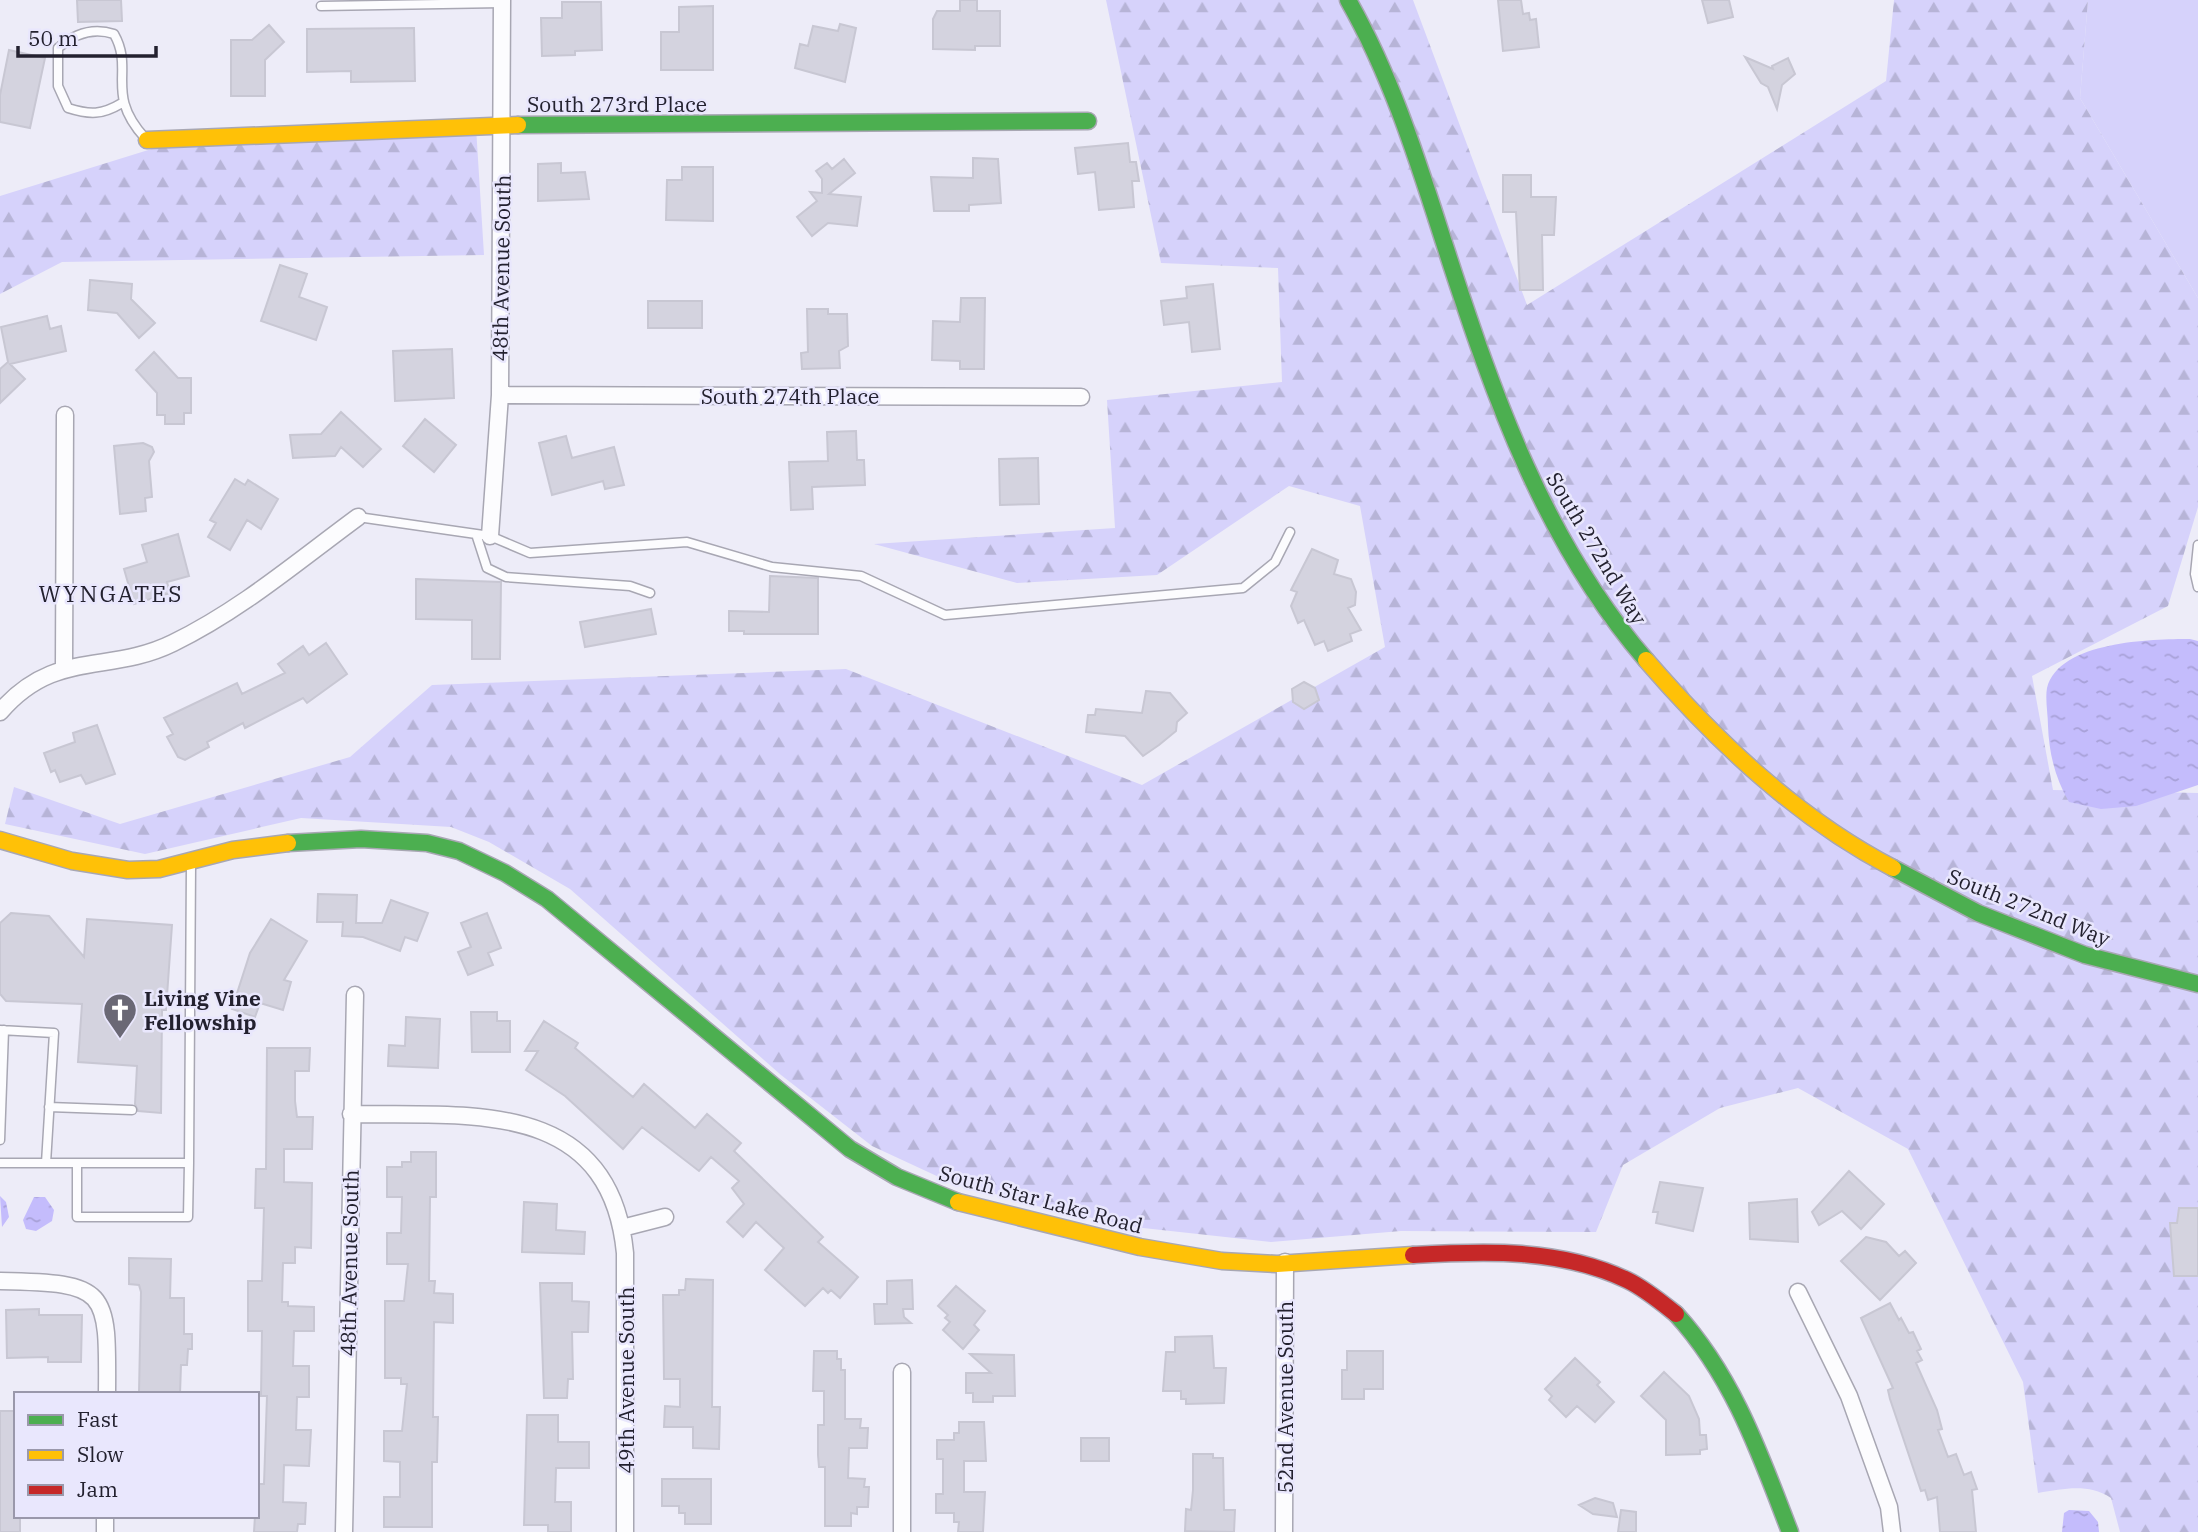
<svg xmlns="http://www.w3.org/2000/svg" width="2198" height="1532" viewBox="0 0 2198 1532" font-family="'IBM Plex Serif',serif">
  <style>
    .green { fill: #d6d2fb }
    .forest { fill: url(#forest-firs) }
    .water { fill: url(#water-ripples) }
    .building { fill: #d4d3df; stroke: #c8c7d3; stroke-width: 2 }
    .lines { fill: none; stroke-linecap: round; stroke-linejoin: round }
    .lane-casing { stroke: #a8a7b3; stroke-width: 11 }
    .street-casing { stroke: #a8a7b3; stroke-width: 19 }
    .fast-casing { stroke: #a8a7b3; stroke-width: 19 }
    .slow-casing { stroke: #a8a7b3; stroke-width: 19 }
    .jam-casing { stroke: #a8a7b3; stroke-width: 19 }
    .lane { stroke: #fcfcfe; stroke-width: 8 }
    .street { stroke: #fcfcfe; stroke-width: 16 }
    .fast { stroke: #4caf50; stroke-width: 16 }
    .slow { stroke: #ffc107; stroke-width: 16 }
    .jam { stroke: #c62828; stroke-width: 16 }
    .labels { text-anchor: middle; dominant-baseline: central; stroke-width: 5; stroke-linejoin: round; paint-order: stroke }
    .street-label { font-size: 21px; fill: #23212f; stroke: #e9e7fd }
    .poi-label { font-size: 21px; font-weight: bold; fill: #23212f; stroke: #e9e7fd; text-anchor: start }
    .neighbourhood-label { font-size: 23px; letter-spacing: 2px; fill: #23212f; stroke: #e9e7fd }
  </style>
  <defs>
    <pattern id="forest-firs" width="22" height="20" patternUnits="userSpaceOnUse" patternTransform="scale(1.75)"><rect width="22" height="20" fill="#d6d2fb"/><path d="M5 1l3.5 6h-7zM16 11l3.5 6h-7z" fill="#b7b4d7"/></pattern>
    <pattern id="water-ripples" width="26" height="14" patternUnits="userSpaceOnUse" patternTransform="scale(1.75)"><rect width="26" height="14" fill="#c4bcfc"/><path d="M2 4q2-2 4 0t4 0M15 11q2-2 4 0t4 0" fill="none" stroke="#a8a1d8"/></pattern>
  </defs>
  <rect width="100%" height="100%" fill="#edecf8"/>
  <path class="green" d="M 2088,0 L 2198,0 L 2198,298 L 2080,98 Z"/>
  <path class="forest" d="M 1106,0 L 1413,0 L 1527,305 L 1886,81 L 1894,0 L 2088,0 L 2080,98 L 2198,298 L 2198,507 L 2168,606 L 2032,676 L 2053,790 L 2198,793 L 2198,1532 L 2120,1532 L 2111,1498 C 2087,1483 2065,1489 2038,1493 L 2023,1382 L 1908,1149 L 1798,1088 L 1720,1108 L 1623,1165 L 1596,1232 L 1401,1231 L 1271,1242 L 1134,1227 L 1032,1205 L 941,1178 L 872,1146 L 781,1075 L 570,889 L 489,842 L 451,827 L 301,818 L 145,854 L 5,824 L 14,787 L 120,824 L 350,757 L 432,685 L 846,669 L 1142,785 L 1385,647 L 1360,506 L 1289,486 L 1157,575 L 1017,583 L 874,544 L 1115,528 L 1107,400 L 1282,382 L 1278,268 L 1161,263 Z
    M 476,127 L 484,255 L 62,262 L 0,294 L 0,196 L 187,138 Z"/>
  <path class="water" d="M 2190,639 L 2198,641 L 2198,785 L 2136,806 L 2101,809 L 2069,802 C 2055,778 2049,753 2048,726 C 2048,714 2045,699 2047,688 C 2059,641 2152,639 2190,639 Z
    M 0,1196 L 6,1202 L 9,1217 L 2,1227 Z
    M 34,1197 L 45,1197 L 54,1210 L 52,1221 L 36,1231 L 26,1229 L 23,1220 Z
    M 2069,1510 L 2089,1511 L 2098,1522 L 2099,1532 L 2062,1532 L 2064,1513 Z"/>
  <path class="building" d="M 77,0 L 121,0 L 122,21 L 78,22 Z
    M 960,0 L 977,0 L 977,11 L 1000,11 L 1000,46 L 975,46 L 975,50 L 933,49 L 933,19 L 937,11 L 960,11 Z
    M 1498,0 L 1521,0 L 1523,14 L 1529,13 L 1530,20 L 1536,19 L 1539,47 L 1503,51 Z
    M 1702,0 L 1729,0 L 1733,17 L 1708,23 Z
    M 562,2 L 601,2 L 602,50 L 575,51 L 575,55 L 542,56 L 541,18 L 562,18 Z
    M 713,6 L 713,70 L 661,70 L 661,32 L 679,32 L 679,7 Z
    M 840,24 L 856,28 L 845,82 L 795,68 L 800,44 L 808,46 L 813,26 L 838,31 Z
    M 269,25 L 284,42 L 265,60 L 265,96 L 231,96 L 231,40 L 252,40 Z
    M 414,28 L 415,81 L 351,82 L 351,71 L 307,72 L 307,29 Z
    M 9,50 L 45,58 L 30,128 L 0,122 L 0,95 Z
    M 1745,57 L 1773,69 L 1772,66 L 1788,58 L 1795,74 L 1782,85 L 1777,109 L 1768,87 L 1761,83 Z
    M 1128,143 L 1130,162 L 1136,162 L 1139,181 L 1132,181 L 1134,207 L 1099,210 L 1095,172 L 1078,174 L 1075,148 Z
    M 973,158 L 998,159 L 1001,203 L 969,205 L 969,211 L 934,211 L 931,177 L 973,178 Z
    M 844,159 L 855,173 L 829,194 L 861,197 L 857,226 L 828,223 L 812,236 L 797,217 L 817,201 L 810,192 L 822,193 L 822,179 L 816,171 L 827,163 L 832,169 Z
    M 561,163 L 561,173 L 585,172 L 589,199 L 538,201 L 538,164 Z
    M 682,167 L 713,167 L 713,221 L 666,220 L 667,180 L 682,180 Z
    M 1503,175 L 1531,175 L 1531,197 L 1556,197 L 1554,235 L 1542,235 L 1543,290 L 1520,290 L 1516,212 L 1503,212 Z
    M 280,265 L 307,274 L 299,297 L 327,307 L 316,340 L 261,321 Z
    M 90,280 L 132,284 L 131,299 L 155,323 L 139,338 L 117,313 L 88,310 Z
    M 1213,284 L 1220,349 L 1192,352 L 1189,322 L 1164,325 L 1161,301 L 1187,298 L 1186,287 Z
    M 961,298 L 985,298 L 984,369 L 960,369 L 960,361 L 932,360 L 933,321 L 960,322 Z
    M 648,301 L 702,301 L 702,328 L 648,328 Z
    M 807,309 L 828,309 L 828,314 L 847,314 L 848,346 L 839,351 L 840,368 L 802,369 L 801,353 L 808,352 Z
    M 47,316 L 50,329 L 61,326 L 66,351 L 10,364 L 25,379 L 0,403 L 0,369 L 8,362 L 1,327 Z
    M 452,349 L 454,398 L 395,401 L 393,351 Z
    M 154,352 L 178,378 L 191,378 L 191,413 L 184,413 L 184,424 L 165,424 L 165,415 L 157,415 L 157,393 L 136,370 Z
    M 341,412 L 381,449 L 363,467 L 341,447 L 335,456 L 293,458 L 290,435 L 321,434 Z
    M 425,419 L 456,445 L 434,472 L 403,446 Z
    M 856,431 L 857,460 L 864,460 L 865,485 L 812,487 L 813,509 L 791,510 L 789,462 L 828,461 L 827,432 Z
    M 566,436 L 572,458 L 614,447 L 624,485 L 605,489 L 603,481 L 552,495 L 539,443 Z
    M 143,443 L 152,447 L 154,452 L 149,461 L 152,497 L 145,498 L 146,511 L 120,514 L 114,446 Z
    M 1038,458 L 1039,504 L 1000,505 L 999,459 Z
    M 235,479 L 245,485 L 248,480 L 278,499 L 261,529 L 247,520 L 230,550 L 208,537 L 216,523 L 210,520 Z
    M 178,534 L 189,576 L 167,582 L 170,593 L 134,604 L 124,569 L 147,562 L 142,545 Z
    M 1312,549 L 1338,560 L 1334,574 L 1351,579 L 1356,592 L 1355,605 L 1348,608 L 1361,630 L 1350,634 L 1352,641 L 1328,651 L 1324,641 L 1315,645 L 1304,620 L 1298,623 L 1291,606 L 1297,592 L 1291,590 Z
    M 770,576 L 818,578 L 818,634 L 744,634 L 744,631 L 729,631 L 729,611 L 769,612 Z
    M 416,579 L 501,582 L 500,659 L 472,659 L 472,620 L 416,619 Z
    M 651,609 L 656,634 L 585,647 L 580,622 Z
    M 326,643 L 347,674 L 307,703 L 303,698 L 245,728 L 243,723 L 207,742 L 209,747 L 185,760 L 178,757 L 167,737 L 173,734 L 164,718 L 237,683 L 242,694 L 285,673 L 278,664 L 303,646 L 309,655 Z
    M 1304,682 L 1315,688 L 1319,700 L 1304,709 L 1293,702 L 1292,689 Z
    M 1146,691 L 1170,693 L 1187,713 L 1177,722 L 1176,731 L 1159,745 L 1143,756 L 1125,736 L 1086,732 L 1088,715 L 1095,715 L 1096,709 L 1142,713 Z
    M 97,725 L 115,774 L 86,784 L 81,775 L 60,782 L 55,770 L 51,772 L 44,753 L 75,742 L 73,733 Z
    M 318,894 L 357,895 L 356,923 L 382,923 L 391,900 L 428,913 L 417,941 L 405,937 L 400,951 L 363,937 L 342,936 L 343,922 L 317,922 Z
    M 11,913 L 49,916 L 84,957 L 87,919 L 172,925 L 166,1010 L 162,1010 L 161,1113 L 138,1111 L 135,1104 L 137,1066 L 78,1062 L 82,1004 L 6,1001 L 0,994 L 0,923 Z
    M 487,913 L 501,948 L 488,953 L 493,965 L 468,975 L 458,952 L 471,947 L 461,923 Z
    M 271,919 L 307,941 L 284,980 L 291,982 L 283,1010 L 260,1003 L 255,1017 L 232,1009 L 250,953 Z
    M 471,1012 L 497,1012 L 497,1021 L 510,1021 L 510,1052 L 472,1052 Z
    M 406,1017 L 440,1019 L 438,1068 L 388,1066 L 389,1045 L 405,1046 Z
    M 544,1021 L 578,1043 L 575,1048 L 633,1097 L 644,1084 L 695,1128 L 707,1114 L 741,1143 L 734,1151 L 823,1237 L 818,1242 L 858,1277 L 840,1298 L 831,1290 L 828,1293 L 823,1288 L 805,1306 L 765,1270 L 784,1248 L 756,1222 L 743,1237 L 727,1222 L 744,1204 L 732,1188 L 739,1181 L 711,1157 L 699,1171 L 642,1127 L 623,1149 L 565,1096 L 526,1070 L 538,1051 L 525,1051 Z
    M 267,1048 L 310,1048 L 309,1071 L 295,1071 L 295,1101 L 297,1117 L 313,1117 L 312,1149 L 284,1149 L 284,1182 L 312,1183 L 311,1248 L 295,1247 L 295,1263 L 283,1263 L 282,1302 L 288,1302 L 288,1306 L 314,1307 L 314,1331 L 294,1331 L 293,1366 L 309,1366 L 309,1397 L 297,1397 L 296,1430 L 311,1430 L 309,1466 L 284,1465 L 283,1502 L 306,1503 L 305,1524 L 298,1524 L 297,1532 L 254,1532 L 257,1484 L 264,1484 L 267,1396 L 261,1396 L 262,1331 L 248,1331 L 248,1281 L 262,1281 L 264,1208 L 255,1208 L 256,1169 L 266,1169 Z
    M 411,1152 L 436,1152 L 436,1197 L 430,1197 L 429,1281 L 435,1281 L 434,1293 L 453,1294 L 453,1323 L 434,1322 L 433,1417 L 438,1417 L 437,1462 L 432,1462 L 432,1527 L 384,1527 L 384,1497 L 400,1497 L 400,1462 L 384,1461 L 384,1431 L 402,1431 L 407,1384 L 401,1384 L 401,1378 L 385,1378 L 385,1301 L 404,1301 L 408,1264 L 387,1264 L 387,1233 L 401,1233 L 402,1197 L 387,1197 L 387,1167 L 402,1167 L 402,1162 L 411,1162 Z
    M 1849,1171 L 1884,1204 L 1861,1229 L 1842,1211 L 1819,1225 L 1812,1212 Z
    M 1660,1182 L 1703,1188 L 1693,1231 L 1656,1223 L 1658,1212 L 1653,1212 Z
    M 1797,1199 L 1798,1242 L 1750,1239 L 1749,1203 Z
    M 524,1202 L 557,1204 L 556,1230 L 585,1232 L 584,1254 L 522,1252 Z
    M 2179,1208 L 2198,1208 L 2198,1276 L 2174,1276 L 2170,1223 L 2177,1223 Z
    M 1866,1237 L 1886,1242 L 1899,1256 L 1905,1251 L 1916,1263 L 1880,1300 L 1841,1261 Z
    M 129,1258 L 171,1259 L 170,1298 L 184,1298 L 184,1334 L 192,1334 L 192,1349 L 188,1349 L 187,1365 L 181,1365 L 180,1394 L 139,1393 L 141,1292 L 139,1285 L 129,1284 Z
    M 686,1279 L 713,1280 L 712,1407 L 720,1407 L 719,1449 L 693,1448 L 693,1427 L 664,1427 L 665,1406 L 680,1407 L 680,1379 L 664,1379 L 663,1295 L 679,1295 L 679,1290 L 685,1290 Z
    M 912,1280 L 913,1309 L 903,1309 L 904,1317 L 911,1323 L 875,1324 L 874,1304 L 887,1304 L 887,1281 Z
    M 540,1283 L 572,1283 L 572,1301 L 589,1302 L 588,1332 L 572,1332 L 573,1379 L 568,1379 L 567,1398 L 544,1398 Z
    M 956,1286 L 985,1311 L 974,1325 L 979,1330 L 963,1349 L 943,1330 L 950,1322 L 945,1318 L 948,1315 L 938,1306 Z
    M 1890,1303 L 1899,1320 L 1901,1318 L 1909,1333 L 1913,1332 L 1921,1349 L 1917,1351 L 1922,1360 L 1916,1363 L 1937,1410 L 1942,1429 L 1938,1430 L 1948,1457 L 1956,1454 L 1964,1475 L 1971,1472 L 1977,1489 L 1972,1490 L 1976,1532 L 1940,1532 L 1937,1497 L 1928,1500 L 1925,1490 L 1921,1491 L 1890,1399 L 1888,1390 L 1893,1388 L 1861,1318 Z
    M 39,1309 L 39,1315 L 82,1315 L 81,1362 L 48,1362 L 48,1357 L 7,1358 L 6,1310 Z
    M 1212,1336 L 1214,1368 L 1226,1368 L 1224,1403 L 1186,1404 L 1186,1399 L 1181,1399 L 1181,1391 L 1163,1391 L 1166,1352 L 1175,1352 L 1175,1337 Z
    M 814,1351 L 837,1351 L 837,1359 L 841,1359 L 841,1370 L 845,1370 L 845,1419 L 861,1419 L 860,1428 L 868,1428 L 867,1448 L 849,1448 L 848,1478 L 865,1479 L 864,1487 L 869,1487 L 868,1507 L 857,1507 L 857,1514 L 851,1513 L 851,1526 L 825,1526 L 825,1467 L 819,1467 L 818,1455 L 818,1425 L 824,1425 L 824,1391 L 813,1391 Z
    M 1347,1351 L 1383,1351 L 1383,1389 L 1364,1389 L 1364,1399 L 1342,1399 L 1342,1370 L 1347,1370 Z
    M 970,1354 L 1014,1355 L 1015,1396 L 993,1396 L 993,1402 L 973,1402 L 973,1393 L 966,1393 L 966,1373 L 991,1373 Z
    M 1575,1358 L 1600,1382 L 1597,1385 L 1614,1402 L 1595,1422 L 1577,1406 L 1566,1417 L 1549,1400 L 1552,1396 L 1545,1389 Z
    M 1664,1372 L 1689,1396 L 1699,1419 L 1700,1435 L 1706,1435 L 1707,1449 L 1700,1450 L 1700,1454 L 1666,1455 L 1666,1420 L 1641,1396 Z
    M 0,1411 L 15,1411 L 16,1516 L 20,1516 L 20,1532 L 0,1532 Z
    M 527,1415 L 558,1415 L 558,1442 L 589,1442 L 589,1468 L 556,1468 L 555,1502 L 571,1502 L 571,1532 L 548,1532 L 548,1525 L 524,1525 Z
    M 959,1422 L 984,1422 L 986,1461 L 964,1461 L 964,1492 L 985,1492 L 983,1532 L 958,1532 L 959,1522 L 954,1522 L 954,1513 L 936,1513 L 936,1494 L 943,1494 L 943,1459 L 937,1459 L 937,1440 L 954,1440 L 954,1433 L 959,1433 Z
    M 1081,1438 L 1109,1438 L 1109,1461 L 1081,1461 Z
    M 1193,1454 L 1213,1454 L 1213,1458 L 1223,1458 L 1224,1510 L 1235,1510 L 1234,1532 L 1185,1531 L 1186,1509 L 1191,1510 L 1193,1490 Z
    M 662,1479 L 711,1479 L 711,1524 L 685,1524 L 685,1513 L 679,1513 L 679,1506 L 662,1506 Z
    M 1595,1498 L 1613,1503 L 1617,1517 L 1593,1514 L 1579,1505 Z
    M 1621,1510 L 1636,1512 L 1636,1532 L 1618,1532 Z"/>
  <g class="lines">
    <g class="lane-casing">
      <path id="lane" d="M 321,6 L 502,3
        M 122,103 C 102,115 90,115 68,108 L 58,86 L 58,48 C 74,34 93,27 114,34 C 135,71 104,93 145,138
        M 358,517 L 490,536 L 530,553 L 687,542 L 772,567 L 861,576 L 945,615 L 1243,588 L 1275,562 L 1290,532
        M 476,534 L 487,568 L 506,577 L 630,586 L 650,593
        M 2198,545 L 2195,574 L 2198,587
        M 0,1030 L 54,1033 L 46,1163 L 0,1163
        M 49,1107 L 132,1110
        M 0,1140 L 4,1030
        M 46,1163 L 189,1163 L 191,865
        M 77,1163 L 77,1217 L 188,1217 L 189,1163"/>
    </g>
    <g class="street-casing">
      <path id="street" d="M 500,395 L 1081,397
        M 490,536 L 500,395 L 502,0
        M 64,668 L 65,415
        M 0,712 C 55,648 108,675 173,643 C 241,610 298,561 358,517
        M 351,1114 C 467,1116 610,1097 625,1253 L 625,1532
        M 622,1228 L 665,1217
        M 0,1281 C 108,1283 108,1288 107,1394
        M 1798,1292 L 1849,1396 L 1889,1507 L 1892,1532
        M 105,1532 L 105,1516
        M 344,1532 L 355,995
        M 902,1532 L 902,1372
        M 1284,1532 L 1285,1262"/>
    </g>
    <g class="fast-casing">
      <path id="fast" d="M 1348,0 C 1393,79 1419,165 1447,252 C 1494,397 1545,543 1646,660
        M 518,125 L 1088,121
        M 288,843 L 361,839 L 427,843 L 459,851 L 505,873 L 547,899 L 850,1149 L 897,1177 L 958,1202
        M 1893,868 L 1978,913 L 2085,955 L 2198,984
        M 1676,1314 C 1733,1376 1760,1454 1790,1532"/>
    </g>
    <g class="slow-casing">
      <path id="slow" d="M 147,140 L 518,125
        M 1646,660 C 1716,741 1797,818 1893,868
        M 0,840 L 72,861 L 128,870 L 159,869 L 233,850 L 288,843
        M 958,1202 L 1140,1247 L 1222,1261 L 1277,1264 L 1413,1255"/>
    </g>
    <g class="jam-casing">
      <path id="jam" d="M 1413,1255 C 1485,1251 1560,1248 1627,1280 C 1644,1288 1661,1302 1676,1314"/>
    </g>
    <use href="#lane" class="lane"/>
    <use href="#street" class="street"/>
    <use href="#fast" class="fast"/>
    <use href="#slow" class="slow"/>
    <use href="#jam" class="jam"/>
  </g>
  <defs>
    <g id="church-pin" transform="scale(1.75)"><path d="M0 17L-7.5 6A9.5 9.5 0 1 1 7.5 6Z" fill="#6a6875" stroke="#e9e7fd"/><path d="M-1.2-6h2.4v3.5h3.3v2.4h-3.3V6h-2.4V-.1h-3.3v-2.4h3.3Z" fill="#fff"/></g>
  </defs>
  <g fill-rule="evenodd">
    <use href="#church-pin" x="120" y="1010"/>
  </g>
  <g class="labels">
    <g class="street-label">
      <text x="617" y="104">South 273rd Place</text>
      <text transform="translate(501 268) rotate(-89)">48th Avenue South</text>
      <text x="790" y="396">South 274th Place</text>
      <text transform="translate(1597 548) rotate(59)">South 272nd Way</text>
      <text transform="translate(2029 907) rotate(22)">South 272nd Way</text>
      <text transform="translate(1041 1199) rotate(15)">South Star Lake Road</text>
      <text transform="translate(349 1263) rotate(-89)">48th Avenue South</text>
      <text transform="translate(626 1380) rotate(-90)">49th Avenue South</text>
      <text transform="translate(1285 1397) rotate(-90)">52nd Avenue South</text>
    </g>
    <g class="poi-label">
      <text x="144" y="998">Living Vine<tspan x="144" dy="24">Fellowship</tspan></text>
    </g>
    <g class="neighbourhood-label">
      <text x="111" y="593">WYNGATES</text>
    </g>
  </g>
  <rect x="14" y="1392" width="245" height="126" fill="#e9e7fd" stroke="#9a98ab" stroke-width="2"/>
  <rect x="28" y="1415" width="35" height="10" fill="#4caf50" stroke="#9a98ab" stroke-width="2"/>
  <text x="77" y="1427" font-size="21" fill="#23212f">Fast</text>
  <rect x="28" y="1450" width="35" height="10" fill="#ffc107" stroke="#9a98ab" stroke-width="2"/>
  <text x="77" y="1462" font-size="21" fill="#23212f">Slow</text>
  <rect x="28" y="1485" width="35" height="10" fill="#c62828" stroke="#9a98ab" stroke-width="2"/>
  <text x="77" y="1497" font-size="21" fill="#23212f">Jam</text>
  <path d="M18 46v10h138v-10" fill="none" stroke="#23212f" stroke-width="3.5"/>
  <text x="28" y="46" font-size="21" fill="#23212f" stroke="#e9e7fd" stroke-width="5" paint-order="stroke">50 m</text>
</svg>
